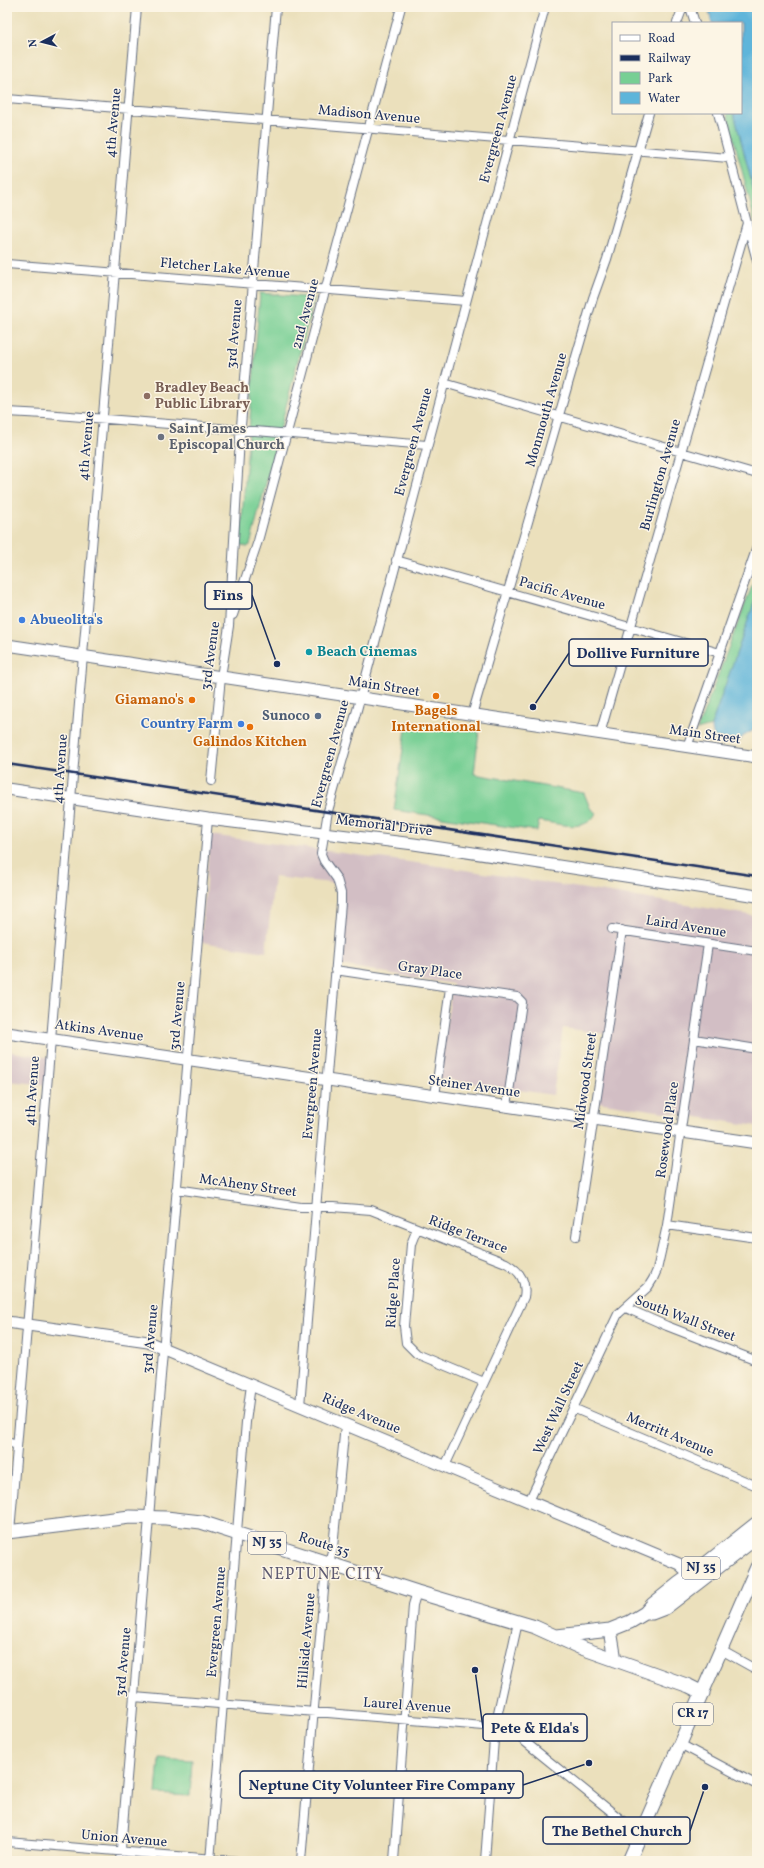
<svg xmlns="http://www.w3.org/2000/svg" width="764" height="1868" viewBox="0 0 764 1868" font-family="Vollkorn,serif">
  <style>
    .industrial { fill: #d2bec4 }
    .green { fill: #77cf94; stroke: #497f79 }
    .water { fill: #5eb5da; stroke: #3c729c }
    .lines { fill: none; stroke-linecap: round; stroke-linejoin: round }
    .street-casing { stroke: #646d7f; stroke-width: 10 }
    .secondary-casing { stroke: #646d7f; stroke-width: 13 }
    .primary-casing { stroke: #646d7f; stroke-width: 15 }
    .street { stroke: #fff; stroke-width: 8 }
    .secondary { stroke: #fff; stroke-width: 11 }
    .primary { stroke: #fff; stroke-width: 13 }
    .rail { stroke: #1b2f5e; stroke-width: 2.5 }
    .education-dot { fill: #8d6e63; stroke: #fcf5e5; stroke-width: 1.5 }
    .worship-dot { fill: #6b7280; stroke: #fcf5e5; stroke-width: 1.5 }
    .shop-dot { fill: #3f7fe0; stroke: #fcf5e5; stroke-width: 1.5 }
    .culture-dot { fill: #0f9aa8; stroke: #fcf5e5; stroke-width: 1.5 }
    .food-dot { fill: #e8710a; stroke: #fcf5e5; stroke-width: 1.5 }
    .service-dot { fill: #5c6f8a; stroke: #fcf5e5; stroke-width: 1.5 }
    .labels { text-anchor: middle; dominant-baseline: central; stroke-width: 3; stroke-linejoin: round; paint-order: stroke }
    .shield { fill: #fcf5e5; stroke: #5e6a86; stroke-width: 1 }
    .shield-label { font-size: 13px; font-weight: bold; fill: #1b2f5e }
    .street-label { font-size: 14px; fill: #1b2f5e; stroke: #fcf5e5 }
    .education-label { font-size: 14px; font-weight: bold; fill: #785e54; stroke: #fcf5e5; text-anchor: start }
    .worship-label { font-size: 14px; font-weight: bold; fill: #5b616d; stroke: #fcf5e5; text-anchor: start }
    .shop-label { font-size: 14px; font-weight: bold; fill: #366cbe; stroke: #fcf5e5; text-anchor: start }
    .culture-label { font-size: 14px; font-weight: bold; fill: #0d838f; stroke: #fcf5e5; text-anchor: start }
    .food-label { font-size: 14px; font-weight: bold; fill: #c56008; stroke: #fcf5e5 }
    .service-label { font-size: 14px; font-weight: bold; fill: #4e5e75; stroke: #fcf5e5; text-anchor: end }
    .quarter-label { font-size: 16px; letter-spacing: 1px; fill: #5e5b72; stroke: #fcf5e5 }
    .leader { fill: none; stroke: #1b2f5e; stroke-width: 1.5 }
    .callout-dot { fill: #1b2f5e; stroke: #fcf5e5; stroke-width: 1.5 }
    .callout { fill: #fcf5e5; stroke: #1b2f5e; stroke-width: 1.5 }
    .callout-label { font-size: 15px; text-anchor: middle; font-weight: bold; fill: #1b2f5e }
  </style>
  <rect width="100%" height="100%" fill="#fcf5e5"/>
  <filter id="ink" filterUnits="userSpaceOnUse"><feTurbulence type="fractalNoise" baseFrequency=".025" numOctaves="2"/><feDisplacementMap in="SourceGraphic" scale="8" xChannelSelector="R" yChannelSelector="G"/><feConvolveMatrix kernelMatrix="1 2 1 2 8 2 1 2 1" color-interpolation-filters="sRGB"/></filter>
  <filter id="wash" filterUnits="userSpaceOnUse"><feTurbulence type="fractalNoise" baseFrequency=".012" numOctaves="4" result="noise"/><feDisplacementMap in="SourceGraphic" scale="16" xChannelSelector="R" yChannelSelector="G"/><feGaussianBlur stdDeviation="0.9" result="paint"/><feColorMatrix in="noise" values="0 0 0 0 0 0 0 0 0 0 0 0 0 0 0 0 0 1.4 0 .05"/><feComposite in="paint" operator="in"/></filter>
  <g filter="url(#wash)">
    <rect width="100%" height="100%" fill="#ebe0bc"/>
    <path class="industrial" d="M 210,835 L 446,867 L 757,916 L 757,1126 L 597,1102 L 606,1034 L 563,1028 L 553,1095 L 437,1078 L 453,984 L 340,965 L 341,884 L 274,877 L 266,952 L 201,942 Z
      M 7,1051 L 52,1058 L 50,1085 L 7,1081 Z"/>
    <path class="green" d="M 727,113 L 734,113 L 757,203 L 757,229 Z
      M 260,293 L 314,298 L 250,545 L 247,547 L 241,545 L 240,543 Z
      M 757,573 L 757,595 L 711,726 L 697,730 Z
      M 407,722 L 479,731 L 474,774 L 584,793 L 590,808 L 596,813 C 586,834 558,823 539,821 L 537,831 L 394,810 Z
      M 159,1758 L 192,1760 L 190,1796 L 156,1794 Z"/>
    <path class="water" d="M 708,7 L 757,7 L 757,203 L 734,113 L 741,113 L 741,23 L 712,23 Z
      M 757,595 L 757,728 L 742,737 L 740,741 L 714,737 L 711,726 Z"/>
  </g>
  <g filter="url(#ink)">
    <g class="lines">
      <g class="street-casing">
        <path id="street" d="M 690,7 L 695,23
          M 677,23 L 683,7
          M 7,99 L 729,158
          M 718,113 L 757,261
          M 7,264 L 466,301
          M 444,383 L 757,474
          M 7,412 L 45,414 L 427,445
          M 396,560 L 720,653
          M 233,615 L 258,541 L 401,7
          M 472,715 L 593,298 L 607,259 L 649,113
          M 600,734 L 747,223
          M 687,747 L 757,547
          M 211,781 L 221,677 L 229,626 L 240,438 L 276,7
          M 612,929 L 757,951
          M 335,970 L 517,997 L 522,1002 L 507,1106
          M 694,1039 L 757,1049
          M 435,1096 L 450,988
          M 176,1189 L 301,1207 L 333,1207 L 371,1210 L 506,1263 C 520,1271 527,1281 524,1297 L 445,1466
          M 667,1225 L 757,1238
          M 417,1229 L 411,1244 L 404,1326 L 406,1343 L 417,1354 L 484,1382
          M 576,1236 L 622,930
          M 626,1308 L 667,1326 L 757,1361
          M 300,1406 L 341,903 L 341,893 L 337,879 L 324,861 L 321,854 L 328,811 L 357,710 L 545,7
          M 573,1408 L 757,1486
          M 7,1442 L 17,1445
          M 529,1501 L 618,1314 L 648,1287 L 653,1279 L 657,1270 L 667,1225 L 708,944
          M 10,1532 L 137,7
          M 721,1650 L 757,1670
          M 134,1697 L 508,1728 L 629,1826 L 641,1833
          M 680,1744 L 757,1785
          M 7,1842 L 238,1861
          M 120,1861 L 208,819
          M 210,1861 L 246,1422 L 251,1385
          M 301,1861 L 325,1578 L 333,1547 L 345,1425
          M 394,1861 L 413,1605 L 417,1592
          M 485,1861 L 495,1726 L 518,1622"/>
      </g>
      <g class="secondary-casing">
        <path id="secondary" d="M 7,645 L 757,757
          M 7,789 L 208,819 L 414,844 L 757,896
          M 7,1033 L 757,1143
          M 7,1322 L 148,1342 L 679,1564 L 691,1575"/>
      </g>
      <g class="primary-casing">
        <path id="primary" d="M 7,1532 L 130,1517 L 166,1518 L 201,1522 L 417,1592 L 535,1627 L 579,1647 L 689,1686 L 703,1693
          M 645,1613 L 652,1613 L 665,1608 L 757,1537
          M 610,1630 L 615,1660
          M 557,1636 L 610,1630 L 630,1622 L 645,1613 L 653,1604 L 678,1584 L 703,1566 L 757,1523
          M 629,1861 L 757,1567"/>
      </g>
      <use href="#street" class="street"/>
      <use href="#secondary" class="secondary"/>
      <use href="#primary" class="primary"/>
      <path class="rail" d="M 7,764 L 757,876"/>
    </g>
  </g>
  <circle class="education-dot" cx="147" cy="396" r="4"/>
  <circle class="worship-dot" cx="161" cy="437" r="4"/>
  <g class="shop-dot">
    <circle cx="22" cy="620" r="4"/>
    <circle cx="241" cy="724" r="4"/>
  </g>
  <circle class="culture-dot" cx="309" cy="652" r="4"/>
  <g class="food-dot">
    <circle cx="436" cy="696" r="4"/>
    <circle cx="192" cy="700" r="4"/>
    <circle cx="250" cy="727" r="4"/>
  </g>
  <circle class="service-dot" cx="318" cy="716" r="4"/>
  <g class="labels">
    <g class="shield">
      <rect x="248" y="1532" width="38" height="22" rx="3"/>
      <rect x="682" y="1557" width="38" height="22" rx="3"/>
      <rect x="673" y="1703" width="40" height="22" rx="3"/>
    </g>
    <g class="shield-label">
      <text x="267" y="1543">NJ 35</text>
      <text x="701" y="1568">NJ 35</text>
      <text x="693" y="1714">CR 17</text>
    </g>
    <g class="street-label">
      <text transform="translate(369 115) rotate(5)">Madison Avenue</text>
      <text transform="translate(114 123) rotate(-85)">4th Avenue</text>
      <text transform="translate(499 129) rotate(-75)">Evergreen Avenue</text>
      <text transform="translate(225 269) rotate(5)">Fletcher Lake Avenue</text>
      <text transform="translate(306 314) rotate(-75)">2nd Avenue</text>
      <text transform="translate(235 334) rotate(-85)">3rd Avenue</text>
      <text transform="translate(547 410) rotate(-74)">Monmouth Avenue</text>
      <text transform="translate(414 442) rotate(-75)">Evergreen Avenue</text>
      <text transform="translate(87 446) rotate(-85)">4th Avenue</text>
      <text transform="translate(661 475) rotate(-74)">Burlington Avenue</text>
      <text transform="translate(562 594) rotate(16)">Pacific Avenue</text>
      <text transform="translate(211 656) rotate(-82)">3rd Avenue</text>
      <text transform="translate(384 687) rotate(9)">Main Street</text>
      <text transform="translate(705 735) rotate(8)">Main Street</text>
      <text transform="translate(331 754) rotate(-75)">Evergreen Avenue</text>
      <text transform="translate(61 769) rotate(-86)">4th Avenue</text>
      <text transform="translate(384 826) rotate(7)">Memorial Drive</text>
      <text transform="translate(686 927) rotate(9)">Laird Avenue</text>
      <text transform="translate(430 971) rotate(8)">Gray Place</text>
      <text transform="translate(178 1016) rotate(-85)">3rd Avenue</text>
      <text transform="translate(99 1031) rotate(8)">Atkins Avenue</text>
      <text transform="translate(586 1081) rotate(-82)">Midwood Street</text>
      <text transform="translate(313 1084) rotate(-85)">Evergreen Avenue</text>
      <text transform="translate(474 1087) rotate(8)">Steiner Avenue</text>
      <text transform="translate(33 1091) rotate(-86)">4th Avenue</text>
      <text transform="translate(668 1130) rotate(-82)">Rosewood Place</text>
      <text transform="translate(248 1186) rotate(8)">McAheny Street</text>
      <text transform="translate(468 1235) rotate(21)">Ridge Terrace</text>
      <text transform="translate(394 1293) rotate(-86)">Ridge Place</text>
      <text transform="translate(685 1319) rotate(21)">South Wall Street</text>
      <text transform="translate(151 1339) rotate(-85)">3rd Avenue</text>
      <text transform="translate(559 1408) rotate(-65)">West Wall Street</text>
      <text transform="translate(361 1414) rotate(23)">Ridge Avenue</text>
      <text transform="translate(670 1435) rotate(23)">Merritt Avenue</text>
      <text transform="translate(324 1545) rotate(18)">Route 35</text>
      <text transform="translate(217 1622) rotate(-85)">Evergreen Avenue</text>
      <text transform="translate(307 1641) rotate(-85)">Hillside Avenue</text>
      <text transform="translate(124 1662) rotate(-85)">3rd Avenue</text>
      <text transform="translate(407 1706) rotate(4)">Laurel Avenue</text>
      <text transform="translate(124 1839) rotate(5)">Union Avenue</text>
    </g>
    <g class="education-label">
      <text x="155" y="388">Bradley Beach<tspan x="155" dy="16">Public Library</tspan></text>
    </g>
    <g class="worship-label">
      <text x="169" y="429">Saint James<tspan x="169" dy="16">Episcopal Church</tspan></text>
    </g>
    <g class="shop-label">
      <text x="30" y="620">Abueolita's</text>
      <text x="233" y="724" text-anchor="end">Country Farm</text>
    </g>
    <g class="culture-label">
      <text x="317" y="652">Beach Cinemas</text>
    </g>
    <g class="food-label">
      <text x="184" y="700" text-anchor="end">Giamano's</text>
      <text x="436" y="711">Bagels<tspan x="436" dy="16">International</tspan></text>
      <text x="250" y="742">Galindos Kitchen</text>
    </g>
    <g class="service-label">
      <text x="310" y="716">Sunoco</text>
    </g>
    <g class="quarter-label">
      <text x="323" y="1575">NEPTUNE CITY</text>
    </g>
  </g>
  <path class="leader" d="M277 664L252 595M533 707L569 653M475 1670L483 1728M589 1763L523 1785M705 1787L690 1831"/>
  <g class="callout-dot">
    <circle cx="277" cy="664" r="4"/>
    <circle cx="533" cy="707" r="4"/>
    <circle cx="475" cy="1670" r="4"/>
    <circle cx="589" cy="1763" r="4"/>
    <circle cx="705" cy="1787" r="4"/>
  </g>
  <g class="callout">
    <rect x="205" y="582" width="47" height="27" rx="4"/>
    <rect x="569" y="639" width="139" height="27" rx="4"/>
    <rect x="483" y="1714" width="104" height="27" rx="4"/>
    <rect x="240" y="1771" width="283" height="27" rx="4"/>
    <rect x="543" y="1817" width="147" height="27" rx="4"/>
  </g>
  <g class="callout-label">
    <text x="228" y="600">Fins</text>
    <text x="638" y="658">Dollive Furniture</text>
    <text x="535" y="1733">Pete &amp; Elda's</text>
    <text x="382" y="1790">Neptune City Volunteer Fire Company</text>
    <text x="617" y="1836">The Bethel Church</text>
  </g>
  <rect width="764" height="1868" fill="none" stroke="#fcf5e5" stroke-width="24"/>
  <rect x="612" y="22" width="130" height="92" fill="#fcf5e5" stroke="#a2a6af"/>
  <rect x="620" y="35" width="20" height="6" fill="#ffffff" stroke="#a2a6af"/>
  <text x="648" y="42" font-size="12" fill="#1b2f5e">Road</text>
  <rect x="620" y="55" width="20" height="6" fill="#1b2f5e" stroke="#a2a6af"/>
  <text x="648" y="62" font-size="12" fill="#1b2f5e">Railway</text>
  <rect x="620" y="72" width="20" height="12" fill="#77cf94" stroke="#a2a6af"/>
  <text x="648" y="82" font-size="12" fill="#1b2f5e">Park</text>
  <rect x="620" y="92" width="20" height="12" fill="#5eb5da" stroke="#a2a6af"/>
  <text x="648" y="102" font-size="12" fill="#1b2f5e">Water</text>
  <g transform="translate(42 42) rotate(263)" stroke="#fcf5e5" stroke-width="3" paint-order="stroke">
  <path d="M0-3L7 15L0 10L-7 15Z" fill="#1b2f5e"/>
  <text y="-6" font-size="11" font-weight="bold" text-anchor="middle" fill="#1b2f5e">N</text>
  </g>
</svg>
